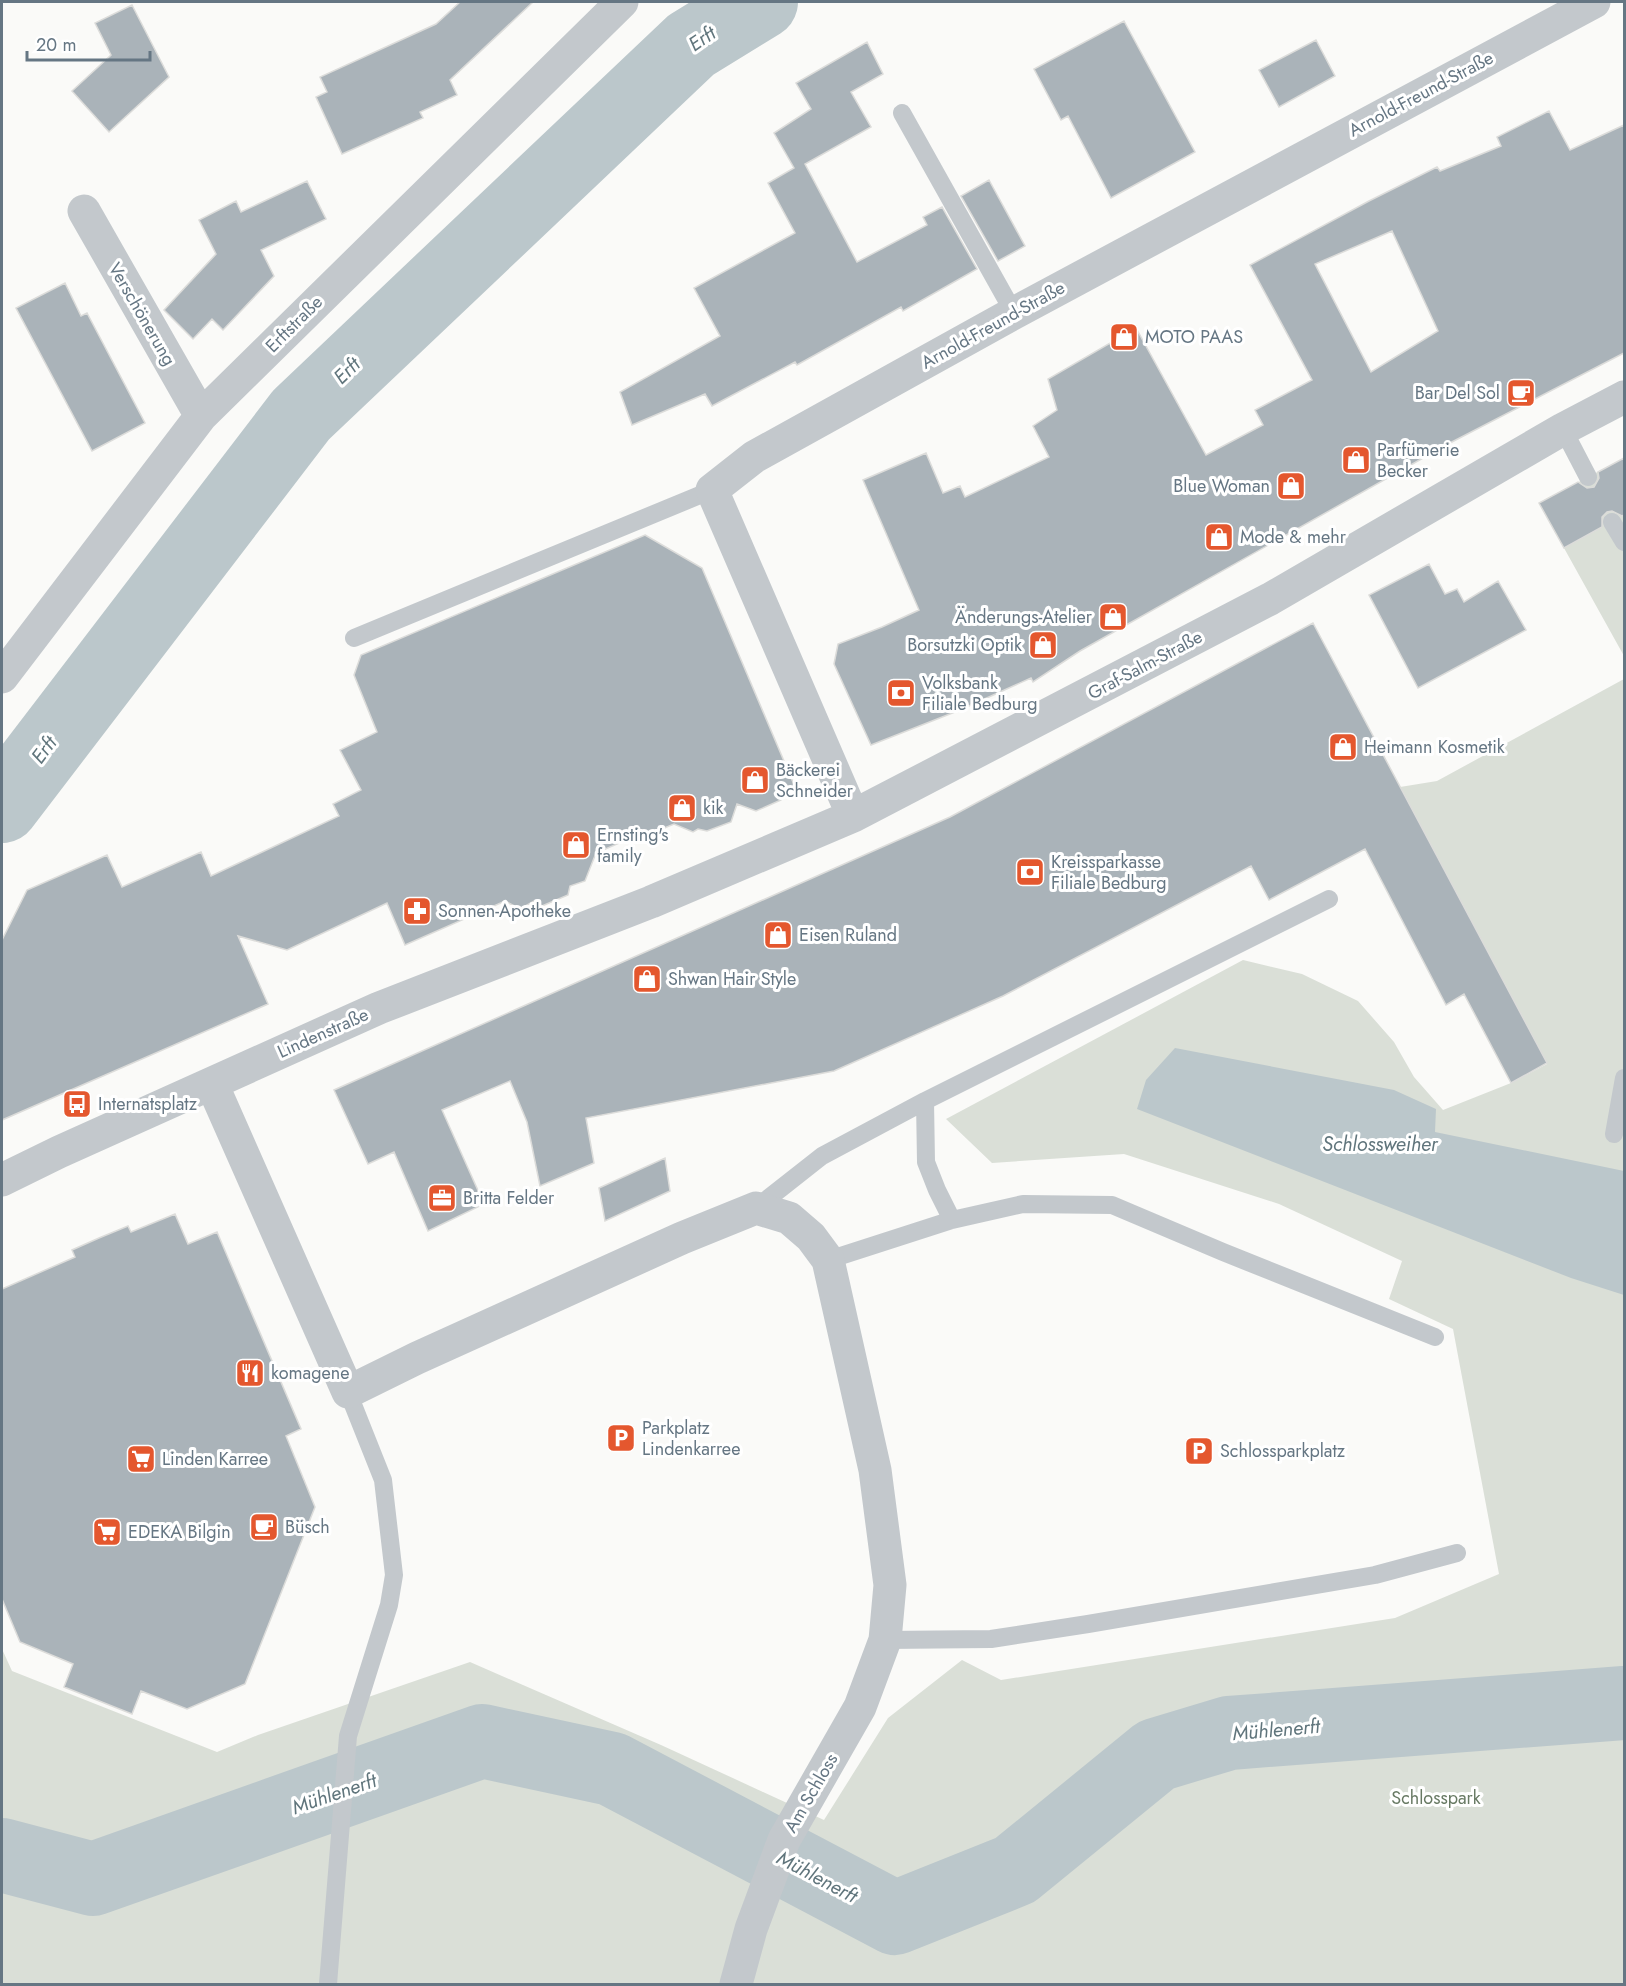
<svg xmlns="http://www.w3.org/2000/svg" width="1626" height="1986" viewBox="0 0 1626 1986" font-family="Jost,sans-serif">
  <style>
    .green { fill: #dadfd7 }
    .water { fill: #bbc7cb }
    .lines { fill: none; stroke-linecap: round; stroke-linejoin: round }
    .river { stroke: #bbc7cb; stroke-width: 74 }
    .building { fill: #aab3b9; stroke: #dcdcda; stroke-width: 1.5; fill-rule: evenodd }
    .service { stroke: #c3c8cc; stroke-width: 18 }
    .minor { stroke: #c3c8cc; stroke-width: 33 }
    .labels { text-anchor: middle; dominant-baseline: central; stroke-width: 6; stroke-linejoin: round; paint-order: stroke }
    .street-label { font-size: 18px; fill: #657683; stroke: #fff }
    .poi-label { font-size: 18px; fill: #657683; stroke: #fff; text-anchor: start }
    .park-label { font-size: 18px; fill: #687a64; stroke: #fff }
    .water-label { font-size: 20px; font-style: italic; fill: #60757c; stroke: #fff }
  </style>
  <rect width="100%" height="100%" fill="#fafaf8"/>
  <path class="green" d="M 1624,458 L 1624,656 L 1539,503 Z
    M 1624,679 L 1624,1984 L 2,1984 L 2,1649 L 12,1671 L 217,1752 L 258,1735 L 470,1662 L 661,1745 L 824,1820 L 888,1718 L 962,1660 L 1001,1680 L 1395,1618 L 1499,1574 L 1453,1329 L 1389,1299 L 1402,1261 L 1279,1204 L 1124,1154 L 992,1163 L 946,1119 L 1243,960 L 1302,974 L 1358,1001 L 1394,1042 L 1414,1077 L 1443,1110 L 1511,1083 L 1547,1064 L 1400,787 L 1437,781 Z"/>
  <path class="water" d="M 1175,1048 L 1394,1090 L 1436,1109 L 1435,1132 L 1624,1171 L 1624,1295 L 1571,1278 L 1137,1109 L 1146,1080 Z"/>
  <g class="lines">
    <path class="river" d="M 2,806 L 301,415 L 691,45 L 761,2
      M 2,1855 L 93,1879 L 482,1741 L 612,1769 L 895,1918 L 1015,1870 L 1156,1755 L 1229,1733 L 1624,1703"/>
  </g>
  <path class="building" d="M 460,2 L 533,2 L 450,80 L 457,95 L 420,112 L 423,118 L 342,154 L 316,97 L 327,92 L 320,77 L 436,24 Z
    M 132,5 L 169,77 L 109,132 L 72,91 L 111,55 L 95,23 Z
    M 1124,21 L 1195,152 L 1111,198 L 1068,116 L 1061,120 L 1034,69 Z
    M 1316,40 L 1335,76 L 1279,107 L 1259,70 Z
    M 867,42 L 883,74 L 851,92 L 871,127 L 805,164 L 857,262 L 927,225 L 923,217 L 942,207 L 977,269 L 903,311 L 901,307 L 797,365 L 795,362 L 712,406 L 705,394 L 632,425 L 620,392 L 720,336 L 694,288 L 795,233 L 768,183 L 794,168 L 774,133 L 811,109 L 796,83 Z
    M 1549,111 L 1570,150 L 1624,125 L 1624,353 L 1448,444 L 1080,651 L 1033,682 L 1031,678 L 960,710 L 871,745 L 834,664 L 838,644 L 882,627 L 919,610 L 863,480 L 926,453 L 943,493 L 960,486 L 965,497 L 1049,457 L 1033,426 L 1057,410 L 1048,379 L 1136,328 L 1206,455 L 1263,425 L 1255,410 L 1312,380 L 1250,265 L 1369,201 L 1437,167 L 1440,171 L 1501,146 L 1497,137 ZM 1392,231 L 1438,331 L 1371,372 L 1315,264 Z
    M 989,180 L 1025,246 L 998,261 L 961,196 Z
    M 307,181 L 326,219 L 261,250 L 274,276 L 223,330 L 212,319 L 193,339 L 164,310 L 216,254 L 199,220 L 236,201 L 241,212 Z
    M 65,283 L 81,316 L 87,313 L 145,423 L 92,451 L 16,308 Z
    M 1624,458 L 1624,515 L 1622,516 L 1612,511 L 1607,512 L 1602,517 L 1602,527 L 1564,548 L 1539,503 L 1578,482 L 1587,488 L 1594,487 L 1599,478 L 1598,472 Z
    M 645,535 L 702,568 L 795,787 L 783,792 L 781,800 L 756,811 L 737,804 L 731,822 L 707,831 L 698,829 L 693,832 L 674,824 L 652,833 L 647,831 L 596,853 L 585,881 L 570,886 L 568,895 L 542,906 L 534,901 L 520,909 L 505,901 L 405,945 L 387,903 L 287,950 L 238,936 L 268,1004 L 2,1120 L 2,940 L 27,890 L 107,855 L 122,887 L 201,852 L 211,876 L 339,816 L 333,804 L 361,790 L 340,750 L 377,732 L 354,675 L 361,655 Z
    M 1429,564 L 1445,594 L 1457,589 L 1464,602 L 1498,581 L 1526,630 L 1418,688 L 1369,595 Z
    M 1313,623 L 1547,1063 L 1511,1083 L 1464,994 L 1446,1005 L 1365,849 L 1269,900 L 1251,866 L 1003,996 L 834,1071 L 586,1118 L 594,1163 L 540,1186 L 527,1122 L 510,1081 L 442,1110 L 484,1204 L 428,1231 L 394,1152 L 368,1164 L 334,1090 L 950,817 Z
    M 665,1158 L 670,1191 L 605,1221 L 599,1188 Z
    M 175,1214 L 188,1244 L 217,1232 L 301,1429 L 286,1436 L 315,1507 L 245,1684 L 187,1709 L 141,1691 L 132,1714 L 64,1687 L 73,1664 L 20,1642 L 2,1599 L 2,1289 L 75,1257 L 72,1250 L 99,1238 L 128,1226 L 131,1232 Z"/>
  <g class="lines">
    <path class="service" d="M 902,113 L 1014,313
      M 1563,429 L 1588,477
      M 1612,522 L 1624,542
      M 354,638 L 712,490
      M 925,1101 L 926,1162 L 937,1190 L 952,1220
      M 1614,1134 L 1624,1078
      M 756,1208 L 822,1156 L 925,1101 L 1329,899
      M 828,1260 L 952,1220 L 1023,1204 L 1112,1205 L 1223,1252 L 1435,1337
      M 885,1640 L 991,1639 L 1088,1624 L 1375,1575 L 1457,1553
      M 328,1984 L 348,1736 L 389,1605 L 394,1575 L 383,1480 L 348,1392"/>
    <path class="minor" d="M 84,211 L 201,416
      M 2,677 L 201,416 L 622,2
      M 853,816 L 712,490 L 754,457 L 1014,313 L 1594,2
      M 212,1084 L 348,1392 L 417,1358 L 682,1238 L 756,1208 L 789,1218 L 811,1237 L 828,1260 L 875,1470 L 890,1585 L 885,1640 L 860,1707 L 784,1840 L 751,1929 L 736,1984
      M 2,1180 L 59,1152 L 379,1008 L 651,902 L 853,816 L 1270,599 L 1563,429 L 1624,397"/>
  </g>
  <defs>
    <g id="shop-square" transform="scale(1.5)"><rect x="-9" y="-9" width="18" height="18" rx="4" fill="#e4572e" stroke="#fff"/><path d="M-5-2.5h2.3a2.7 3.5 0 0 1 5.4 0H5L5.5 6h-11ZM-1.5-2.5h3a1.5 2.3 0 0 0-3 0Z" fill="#fff"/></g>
    <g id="cafe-square" transform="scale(1.5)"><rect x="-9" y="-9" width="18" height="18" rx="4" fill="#e4572e" stroke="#fff"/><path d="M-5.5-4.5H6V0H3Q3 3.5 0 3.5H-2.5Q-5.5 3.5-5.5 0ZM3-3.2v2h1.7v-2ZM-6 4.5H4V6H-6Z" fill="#fff"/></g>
    <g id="bank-square" transform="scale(1.5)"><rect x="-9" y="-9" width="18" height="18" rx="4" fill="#e4572e" stroke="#fff"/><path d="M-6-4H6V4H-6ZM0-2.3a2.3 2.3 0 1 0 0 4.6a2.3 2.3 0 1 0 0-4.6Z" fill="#fff"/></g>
    <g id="pharmacy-square" transform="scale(1.5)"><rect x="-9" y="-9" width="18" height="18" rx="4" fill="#e4572e" stroke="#fff"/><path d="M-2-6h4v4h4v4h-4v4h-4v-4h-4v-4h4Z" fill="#fff"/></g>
    <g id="bus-square" transform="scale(1.5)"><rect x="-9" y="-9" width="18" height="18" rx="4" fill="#e4572e" stroke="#fff"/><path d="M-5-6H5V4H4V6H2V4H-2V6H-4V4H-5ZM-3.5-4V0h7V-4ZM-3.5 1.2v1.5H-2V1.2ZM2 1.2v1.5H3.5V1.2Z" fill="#fff"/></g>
    <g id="office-square" transform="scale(1.5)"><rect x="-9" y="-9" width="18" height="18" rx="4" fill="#e4572e" stroke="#fff"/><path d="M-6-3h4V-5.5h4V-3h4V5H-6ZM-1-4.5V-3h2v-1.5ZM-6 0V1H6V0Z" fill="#fff"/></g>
    <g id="restaurant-square" transform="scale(1.5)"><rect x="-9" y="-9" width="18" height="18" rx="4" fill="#e4572e" stroke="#fff"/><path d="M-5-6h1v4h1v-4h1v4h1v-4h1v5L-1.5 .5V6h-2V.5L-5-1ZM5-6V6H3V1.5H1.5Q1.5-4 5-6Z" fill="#fff"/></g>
    <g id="parking-square" transform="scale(1.5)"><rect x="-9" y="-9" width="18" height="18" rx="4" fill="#e4572e" stroke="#fff"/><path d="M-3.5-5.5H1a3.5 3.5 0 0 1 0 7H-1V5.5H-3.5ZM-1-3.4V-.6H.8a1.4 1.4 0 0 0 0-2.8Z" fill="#fff"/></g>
    <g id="supermarket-square" transform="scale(1.5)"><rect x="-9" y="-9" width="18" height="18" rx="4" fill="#e4572e" stroke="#fff"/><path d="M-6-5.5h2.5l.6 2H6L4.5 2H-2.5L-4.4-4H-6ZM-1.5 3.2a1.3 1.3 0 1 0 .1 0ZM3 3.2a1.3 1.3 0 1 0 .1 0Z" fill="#fff"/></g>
  </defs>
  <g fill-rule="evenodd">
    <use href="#shop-square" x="1124" y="337"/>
    <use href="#cafe-square" x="1521" y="393"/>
    <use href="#shop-square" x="1356" y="460"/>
    <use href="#shop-square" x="1291" y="486"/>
    <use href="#shop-square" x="1219" y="537"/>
    <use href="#shop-square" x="1113" y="617"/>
    <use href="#shop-square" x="1043" y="645"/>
    <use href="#bank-square" x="901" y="693"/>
    <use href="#shop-square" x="1343" y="747"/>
    <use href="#shop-square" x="755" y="780"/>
    <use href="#shop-square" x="682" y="808"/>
    <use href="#shop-square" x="576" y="845"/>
    <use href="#bank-square" x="1030" y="872"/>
    <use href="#pharmacy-square" x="417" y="911"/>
    <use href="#shop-square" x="778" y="935"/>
    <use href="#shop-square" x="647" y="979"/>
    <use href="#bus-square" x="77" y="1104"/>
    <use href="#office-square" x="442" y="1198"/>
    <use href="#restaurant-square" x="250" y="1373"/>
    <use href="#parking-square" x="621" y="1438"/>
    <use href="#parking-square" x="1199" y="1451"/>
    <use href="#supermarket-square" x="141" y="1459"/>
    <use href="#cafe-square" x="264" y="1527"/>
    <use href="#supermarket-square" x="107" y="1532"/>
  </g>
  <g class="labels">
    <g class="street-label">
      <text transform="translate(1421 94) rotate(-28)">Arnold-Freund-Straße</text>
      <text transform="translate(142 314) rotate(60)">Verschönerung</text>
      <text transform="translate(294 324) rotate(-45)">Erftstraße</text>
      <text transform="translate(993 325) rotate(-29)">Arnold-Freund-Straße</text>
      <text transform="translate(1145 665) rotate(-28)">Graf-Salm-Straße</text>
      <text transform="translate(323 1033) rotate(-24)">Lindenstraße</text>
      <text transform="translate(811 1793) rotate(-60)">Am Schloss</text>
    </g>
    <g class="poi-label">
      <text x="1145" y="337">MOTO PAAS</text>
      <text x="1500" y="393" text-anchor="end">Bar Del Sol</text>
      <text x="1377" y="450">Parfümerie<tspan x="1377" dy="21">Becker</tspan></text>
      <text x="1270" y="486" text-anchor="end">Blue Woman</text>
      <text x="1240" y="537">Mode &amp; mehr</text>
      <text x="1092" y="617" text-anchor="end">Änderungs-Atelier</text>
      <text x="1022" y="645" text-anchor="end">Borsutzki Optik</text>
      <text x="922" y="683">Volksbank<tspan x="922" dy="21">Filiale Bedburg</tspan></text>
      <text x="1364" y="747">Heimann Kosmetik</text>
      <text x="776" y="770">Bäckerei<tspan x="776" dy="21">Schneider</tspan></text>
      <text x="703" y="808">kik</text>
      <text x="597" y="835">Ernsting's<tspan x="597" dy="21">family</tspan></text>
      <text x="1051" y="862">Kreissparkasse<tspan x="1051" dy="21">Filiale Bedburg</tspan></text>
      <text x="438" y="911">Sonnen-Apotheke</text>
      <text x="799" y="935">Eisen Ruland</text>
      <text x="668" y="979">Shwan Hair Style</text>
      <text x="98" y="1104">Internatsplatz</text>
      <text x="463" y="1198">Britta Felder</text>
      <text x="271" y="1373">komagene</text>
      <text x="642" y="1428">Parkplatz<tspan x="642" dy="21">Lindenkarree</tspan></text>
      <text x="1220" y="1451">Schlossparkplatz</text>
      <text x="162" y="1459">Linden Karree</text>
      <text x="285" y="1527">Büsch</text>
      <text x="128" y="1532">EDEKA Bilgin</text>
    </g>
    <g class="park-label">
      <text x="1436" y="1798">Schlosspark</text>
    </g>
    <g class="water-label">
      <text transform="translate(702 39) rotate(-34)">Erft</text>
      <text transform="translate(347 371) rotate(-44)">Erft</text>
      <text transform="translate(44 750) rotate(-53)">Erft</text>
      <text x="1380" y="1144">Schlossweiher</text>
      <text transform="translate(1276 1730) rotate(-5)">Mühlenerft</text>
      <text transform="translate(334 1794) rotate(-19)">Mühlenerft</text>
      <text transform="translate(817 1877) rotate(28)">Mühlenerft</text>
    </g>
  </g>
  <rect width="1626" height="1986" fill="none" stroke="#657683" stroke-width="6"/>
  <path d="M27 51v9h123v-9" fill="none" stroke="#657683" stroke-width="3"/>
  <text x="36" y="51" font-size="18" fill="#657683" stroke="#ffffff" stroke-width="4.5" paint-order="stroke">20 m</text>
</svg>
